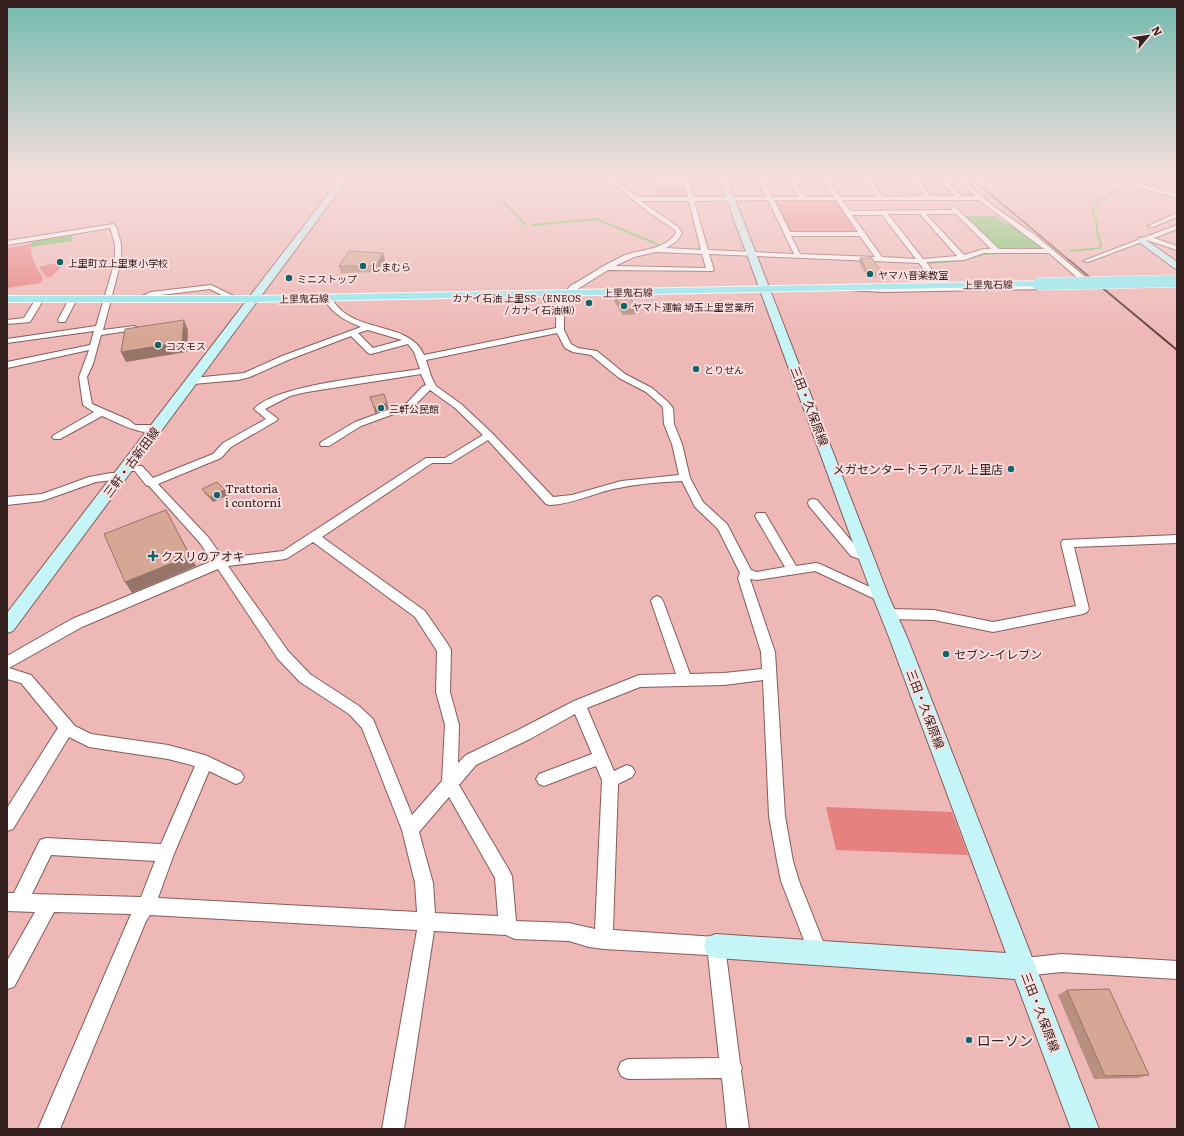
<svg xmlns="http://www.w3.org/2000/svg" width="1184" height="1136" viewBox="0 0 1184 1136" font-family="Literata,'Noto Sans JP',serif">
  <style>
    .green { fill: #e5817f }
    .water { fill: #64c258 }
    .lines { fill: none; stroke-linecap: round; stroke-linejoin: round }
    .stream { stroke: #64c258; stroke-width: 2 }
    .street-casing { stroke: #895a59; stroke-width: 2 }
    .secondary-casing { stroke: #895a59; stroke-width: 2 }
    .primary-casing { stroke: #fff; stroke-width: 2 }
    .street { fill: #fff; fill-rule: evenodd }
    .secondary { fill: #c6f5f8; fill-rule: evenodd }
    .primary { fill: #8decf2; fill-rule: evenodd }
    .rail-far1 { stroke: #5b403f; stroke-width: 1.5 }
    .rail { stroke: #5b403f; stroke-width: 2 }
    .primary-bridge-casing { stroke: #fff; stroke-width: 13; stroke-linecap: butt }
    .primary-bridge { stroke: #8decf2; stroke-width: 12 }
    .wall { fill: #b99080 }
    .shaded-wall { fill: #967568 }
    .building { fill: #d7a795; stroke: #967568 }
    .poi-dot { fill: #136368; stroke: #fce0df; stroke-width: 1.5 }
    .labels { text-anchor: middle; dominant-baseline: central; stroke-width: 4; stroke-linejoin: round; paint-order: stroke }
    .far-poi-label { font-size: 10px; fill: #34201f; stroke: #fce0df; text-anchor: start }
    .far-street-label { font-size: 10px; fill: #34201f; stroke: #fce0df }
    .street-label { font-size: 12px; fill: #34201f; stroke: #fce0df }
    .poi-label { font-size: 12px; fill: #34201f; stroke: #fce0df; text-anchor: start }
    .near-poi-label { font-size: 14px; fill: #34201f; stroke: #fce0df; text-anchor: start }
  </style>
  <rect width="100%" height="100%" fill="#edb8b6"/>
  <path class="green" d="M 656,185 L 685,185 L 689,198 L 658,198 Z
    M 776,200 L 837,201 L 859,232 L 789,232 L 774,201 Z
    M 31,244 C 30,257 36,267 43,278 L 41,283 L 7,288 L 7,248 Z
    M 61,262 L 63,265 L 51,277 L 46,277 L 39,267 Z
    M 826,807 L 952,812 L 968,855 L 836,850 Z"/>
  <path class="water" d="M 966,216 L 995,216 L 1007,224 L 1011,223 L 1043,248 L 998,249 Z
    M 72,234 L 72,241 L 31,247 L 32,241 Z"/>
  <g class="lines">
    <path class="stream" d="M 480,176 L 497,194
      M 1148,186 L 1177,181
      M 499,197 L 526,225
      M 533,225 L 596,219 L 662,246
      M 690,249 L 700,250
      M 1071,251 L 1101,248 C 1101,236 1094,232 1097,220 L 1092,212 L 1100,200 L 1110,196 L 1110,194 L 1129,187 L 1138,186
      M 1007,253 L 1041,253
      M 783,254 L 792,254
      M 929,263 L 963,260 L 984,254 L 999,253"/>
    <g class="street-casing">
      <path id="street" d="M 19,176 L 28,176 L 7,183 L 7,179 Z
        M 603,176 L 610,176 L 637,197 L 688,197 L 685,186 L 653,186 L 650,184 L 653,182 L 684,182 L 682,176 L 688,176 L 694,197 L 766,197 L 756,176 L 762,176 L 772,197 L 799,197 L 786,176 L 792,176 L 805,197 L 834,197 L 820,176 L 826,176 L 840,197 L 877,197 L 861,176 L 867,176 L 883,197 L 924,196 L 911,176 L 917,176 L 930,196 L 955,196 L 936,176 L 942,176 L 962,196 L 975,196 L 953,176 L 959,176 L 993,206 L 1035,235 L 1096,286 L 1095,288 L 1089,288 L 1049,253 L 984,253 L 964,260 L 926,262 L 941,281 L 937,283 L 934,283 L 919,263 L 709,254 L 714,270 L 712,271 L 608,270 L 576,290 L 572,295 L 566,295 L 565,293 L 570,286 C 587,277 603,265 621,257 C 640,248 663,252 676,233 L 674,229 L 651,214 ZM 768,200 L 794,254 L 708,250 L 694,201 ZM 774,200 L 836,200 L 858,232 L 790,232 ZM 842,200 L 979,200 L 1044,249 L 999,249 L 954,206 L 951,208 L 953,210 L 850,211 ZM 641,201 L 689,201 L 701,250 L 666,248 L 677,241 L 682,233 L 678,227 ZM 888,214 L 920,214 L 957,256 L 923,259 ZM 926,214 L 956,214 L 991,249 L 984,249 L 964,255 ZM 852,215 L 882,215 L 916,259 L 882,257 ZM 791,236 L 860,236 L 875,257 L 800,254 ZM 656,252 L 702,254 L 706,268 L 615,266 L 634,257 Z
        M 1134,183 L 1149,186 L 1177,194 L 1177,198 L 1146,189 L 1132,186 L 1132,184 Z
        M 1177,213 L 1177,217 L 1153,227 L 1148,226 Z
        M 113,224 L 116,226 L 121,244 L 121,261 L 103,330 L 134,326 L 138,328 L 134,330 L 101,335 L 93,364 L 87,377 L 92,404 L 129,420 L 135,425 L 157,425 L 162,428 C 149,441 115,421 102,416 L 60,439 L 54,439 L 52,437 L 54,435 L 94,412 L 83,405 L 79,377 L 89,350 L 7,368 L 7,362 L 90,345 L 94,331 L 7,343 L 7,339 L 96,326 L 115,261 L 115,244 L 110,228 L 7,245 L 7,241 Z
        M 1177,225 L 1177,229 L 1154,238 L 1177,246 L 1177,250 L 1147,240 L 1088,262 L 1083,261 Z
        M 1040,284 L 1050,285 L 1054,287 L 1050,289 L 883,292 L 848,290 L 844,288 L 848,286 L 883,288 Z
        M 211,285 L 240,299 L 239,301 L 233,301 L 210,289 L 152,296 L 139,301 L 135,299 L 151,292 Z
        M 557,291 L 560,291 L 564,293 L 564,330 L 571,344 L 578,348 L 597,351 L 625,374 L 652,388 L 668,402 L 673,408 L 674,424 L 682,444 L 690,478 L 703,502 L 727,524 L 751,570 L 757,572 L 785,567 L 755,516 L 757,513 L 765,513 L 796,566 L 816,563 L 820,564 L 885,594 L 887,597 L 885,600 L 881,602 L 877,600 L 815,571 L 757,580 L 750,579 L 775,652 L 785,816 L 793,861 L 799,881 L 828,954 L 826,961 L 819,963 L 812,961 L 781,881 L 777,861 L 769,816 L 763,680 L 724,685 L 640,687 L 587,708 L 614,771 L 627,765 L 632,767 L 635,772 L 632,777 L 618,784 L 613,930 L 716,937 L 722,940 L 725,946 L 740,1063 L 742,1068 L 741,1070 L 749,1129 L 727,1129 L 722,1078 L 628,1079 L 621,1076 L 618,1069 L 621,1062 L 628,1059 L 719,1058 L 708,955 L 604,949 L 589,947 L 569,941 L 515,939 L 506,935 L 434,931 L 404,1129 L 382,1129 L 417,930 L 150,915 L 146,921 L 60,1129 L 38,1129 L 131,914 L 54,912 L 14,987 L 7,989 L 7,961 L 35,912 L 7,911 L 7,893 L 14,893 L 40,840 L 46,838 L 161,844 L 195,766 L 168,759 L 89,747 L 69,737 L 13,829 L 7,831 L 7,808 L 58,728 L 21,683 L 7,679 L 7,656 L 72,619 L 212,561 L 200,543 L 149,486 L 146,485 L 135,471 L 127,471 L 122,468 L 127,465 L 142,466 L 153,478 L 213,454 L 223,443 L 266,419 L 254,409 C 276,384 385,375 420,369 L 414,352 L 408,344 L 371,354 L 368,353 L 351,336 L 288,360 L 250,377 L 238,380 L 193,384 L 189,381 L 193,378 L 244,373 L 282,356 L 361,327 C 347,321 334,315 326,302 L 329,295 L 335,295 L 336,297 L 334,302 C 355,334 410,321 424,355 L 556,328 ZM 368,330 L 402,340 L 373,348 L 358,333 ZM 557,333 L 565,348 L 573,352 L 591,355 L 619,378 L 646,392 L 662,406 L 663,408 L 664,424 L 672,444 L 679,475 L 621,481 L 572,495 L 553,497 L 491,432 L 461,404 L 436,386 L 431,376 L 426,360 ZM 421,374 L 426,385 L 422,387 L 407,403 L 355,422 L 321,442 L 320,444 L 321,446 L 329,446 L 361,426 L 413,407 L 430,390 L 455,408 L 483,435 L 445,458 L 426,458 L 283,551 L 223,558 L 208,537 L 158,484 L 221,458 L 231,447 L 276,421 L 278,419 L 265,409 L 290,396 L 307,392 ZM 488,440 L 546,504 L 550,505 C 573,504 592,494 613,489 C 636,484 659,482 682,481 L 695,507 L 718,529 L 740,573 L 738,578 L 761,652 L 762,669 L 724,673 L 690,674 L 663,601 L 661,598 L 657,596 L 653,598 L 651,601 L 676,674 L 639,675 L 574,701 L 520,729 L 466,755 L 458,763 L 459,725 L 450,692 L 451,650 L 449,646 L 425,611 L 322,537 L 432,463 L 451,463 ZM 313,542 L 415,617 L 437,651 L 436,692 L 445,725 L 442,781 L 412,815 L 373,719 L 359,706 L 310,674 L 288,651 L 228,566 L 286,559 ZM 218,569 L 278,659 L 300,682 L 349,714 L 362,728 L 402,830 L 415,883 L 417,912 L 158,898 L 174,854 L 209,771 L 236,784 L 241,782 L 244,777 L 241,772 L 205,755 L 168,745 L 91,734 L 75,726 L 31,675 L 9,668 L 82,627 ZM 575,714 L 592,754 L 539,774 L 536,779 L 539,784 L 544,786 L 596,766 L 602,780 L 595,929 L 569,923 L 516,921 L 512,876 L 509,870 L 459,785 L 476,765 L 530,739 ZM 449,797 L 495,878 L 498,916 L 435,913 L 433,883 L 419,832 ZM 51,855 L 155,861 L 141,897 L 32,894 Z
        M 37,297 L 43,297 L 44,299 L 30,322 L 7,324 L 7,320 L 24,318 Z
        M 70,297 L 76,297 L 77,299 L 65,322 L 59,322 L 58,320 Z
        M 111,473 L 121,473 L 126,476 L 121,479 L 96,482 L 42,501 L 7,505 L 7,497 L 42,494 L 89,477 Z
        M 813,499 L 817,500 L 859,550 L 870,554 L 872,557 L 870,560 L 866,561 L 851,556 L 809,506 L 808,503 L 809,500 Z
        M 1177,535 L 1177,543 L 1074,547 L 1089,609 L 1087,612 L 1083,614 L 993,632 L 934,620 L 888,619 L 883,617 L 882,614 L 883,611 L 888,609 L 934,610 L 993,622 L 1076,606 L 1061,543 L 1063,540 Z
        M 1062,954 L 1177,961 L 1177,979 L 1062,972 L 1024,976 L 1017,974 L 1015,967 L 1017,960 L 1024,958 Z"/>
    </g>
    <g class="secondary-casing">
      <path id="secondary" d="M 342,176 L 350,176 L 13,631 L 7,633 L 7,613 Z
        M 718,176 L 726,176 L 889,597 L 907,637 L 1099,1129 L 1071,1129 L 1015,979 L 716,958 L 707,955 L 704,946 L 707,937 L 716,934 L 1006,953 L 889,637 L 873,597 Z
        M 1142,237 L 1177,262 L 1177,269 L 1174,268 L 1139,242 L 1138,240 L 1139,238 Z"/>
    </g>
    <g class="primary-casing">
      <path id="primary" d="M 1038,281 L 1042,282 L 1043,284 L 1042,286 L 255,302 L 7,302 L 7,296 L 255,296 Z"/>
    </g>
    <use href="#street" class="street"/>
    <use href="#secondary" class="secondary"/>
    <use href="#primary" class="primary"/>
    <path class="rail-far1" d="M 969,176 L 1070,261"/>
    <path class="rail" d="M 1069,260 L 1177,350"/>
    <g class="primary-bridge-casing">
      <path id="primary-bridge" d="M 1038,284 L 1177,281"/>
    </g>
    <use href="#primary-bridge" class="primary-bridge"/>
  </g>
  <path class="wall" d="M 860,258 L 882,273 L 881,277 L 867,277 L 859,262 Z
    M 385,259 L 378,272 L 341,273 L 339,266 Z
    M 615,297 L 638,310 L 637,314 L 623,315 L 614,301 Z
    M 202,489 L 225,490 L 228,495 L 213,502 L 205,494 Z
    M 1067,990 L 1149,1075 L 1138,1078 L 1094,1079 L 1058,995 Z"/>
  <path class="shaded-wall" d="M 383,253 L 385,259 L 378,272 L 376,266 Z
    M 184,320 L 188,330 L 187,352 L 126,362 L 121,352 Z
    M 387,403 L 389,408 L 375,413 L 374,408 Z
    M 225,490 L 228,495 L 213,502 L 210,497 Z
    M 166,510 L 196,566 L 132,593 L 125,582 Z"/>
  <path class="building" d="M 349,251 L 383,253 L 376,266 L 339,266 Z
    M 860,258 L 872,258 L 882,273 L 868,273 Z
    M 628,295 L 638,310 L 623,310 L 615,297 Z
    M 184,320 L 182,342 L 121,352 L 125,329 Z
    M 384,394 L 387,403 L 374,408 L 370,397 Z
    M 217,482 L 225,490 L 210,497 L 202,489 Z
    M 166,510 L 190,556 L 125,582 L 104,534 Z
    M 1109,989 L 1149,1075 L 1105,1076 L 1067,990 Z"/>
  <linearGradient id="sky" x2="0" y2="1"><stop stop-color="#73baae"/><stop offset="0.53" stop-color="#f7dfde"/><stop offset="1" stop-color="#f7dfde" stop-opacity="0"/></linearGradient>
  <rect width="1184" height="335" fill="url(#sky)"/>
  <g class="poi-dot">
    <circle cx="60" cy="262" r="4"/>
    <circle cx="363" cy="266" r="4"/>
    <circle cx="870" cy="274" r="4"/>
    <circle cx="289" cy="278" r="4"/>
    <circle cx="589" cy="303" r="4"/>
    <circle cx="624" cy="306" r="4"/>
    <circle cx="158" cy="345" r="4"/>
    <circle cx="696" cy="369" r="4"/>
    <circle cx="381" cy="408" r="4"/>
    <circle cx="1011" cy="469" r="4"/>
    <circle cx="217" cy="495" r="4"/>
    <path d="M151 550h4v4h4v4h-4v4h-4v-4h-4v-4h4z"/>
    <circle cx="946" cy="654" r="4"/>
    <circle cx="969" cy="1040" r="4"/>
  </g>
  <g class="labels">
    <g class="far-poi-label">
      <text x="68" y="262">上里町立上里東小学校</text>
      <text x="371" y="266">しまむら</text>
      <text x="878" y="274">ヤマハ音楽教室</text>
      <text x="297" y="278">ミニストップ</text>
      <text x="581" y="297" text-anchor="end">カナイ石油 上里SS（ENEOS<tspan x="581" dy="12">/ カナイ石油㈱）</tspan></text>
      <text x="632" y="306">ヤマト運輸 埼玉上里営業所</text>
      <text x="166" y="345">コスモス</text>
      <text x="704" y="369">とりせん</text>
      <text x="389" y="408">三軒公民館</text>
    </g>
    <g class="far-street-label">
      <text transform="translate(988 284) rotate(-1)">上里鬼石線</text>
      <text transform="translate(628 292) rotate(-1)">上里鬼石線</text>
      <text transform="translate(304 298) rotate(-1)">上里鬼石線</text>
    </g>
    <g class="street-label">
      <text transform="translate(810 406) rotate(69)">三田・久保原線</text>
      <text transform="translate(131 462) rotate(-53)">三軒・古新田線</text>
      <text transform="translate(926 709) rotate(69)">三田・久保原線</text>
      <text transform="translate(1041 1012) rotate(69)">三田・久保原線</text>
    </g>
    <g class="poi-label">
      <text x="1003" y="469" text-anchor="end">メガセンタートライアル 上里店</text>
      <text x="225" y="488">Trattoria<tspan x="225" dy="14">i contorni</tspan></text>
      <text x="161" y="556">クスリのアオキ</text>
      <text x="954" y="654">セブン-イレブン</text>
    </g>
    <g class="near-poi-label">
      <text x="977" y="1040">ローソン</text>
    </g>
  </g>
  <rect width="1184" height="1136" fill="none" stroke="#34201f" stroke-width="16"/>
  <g transform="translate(1148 36) rotate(61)" stroke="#fce0df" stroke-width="3" paint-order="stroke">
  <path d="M0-3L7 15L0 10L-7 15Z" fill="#34201f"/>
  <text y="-6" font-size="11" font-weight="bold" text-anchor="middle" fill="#34201f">N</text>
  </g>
</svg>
